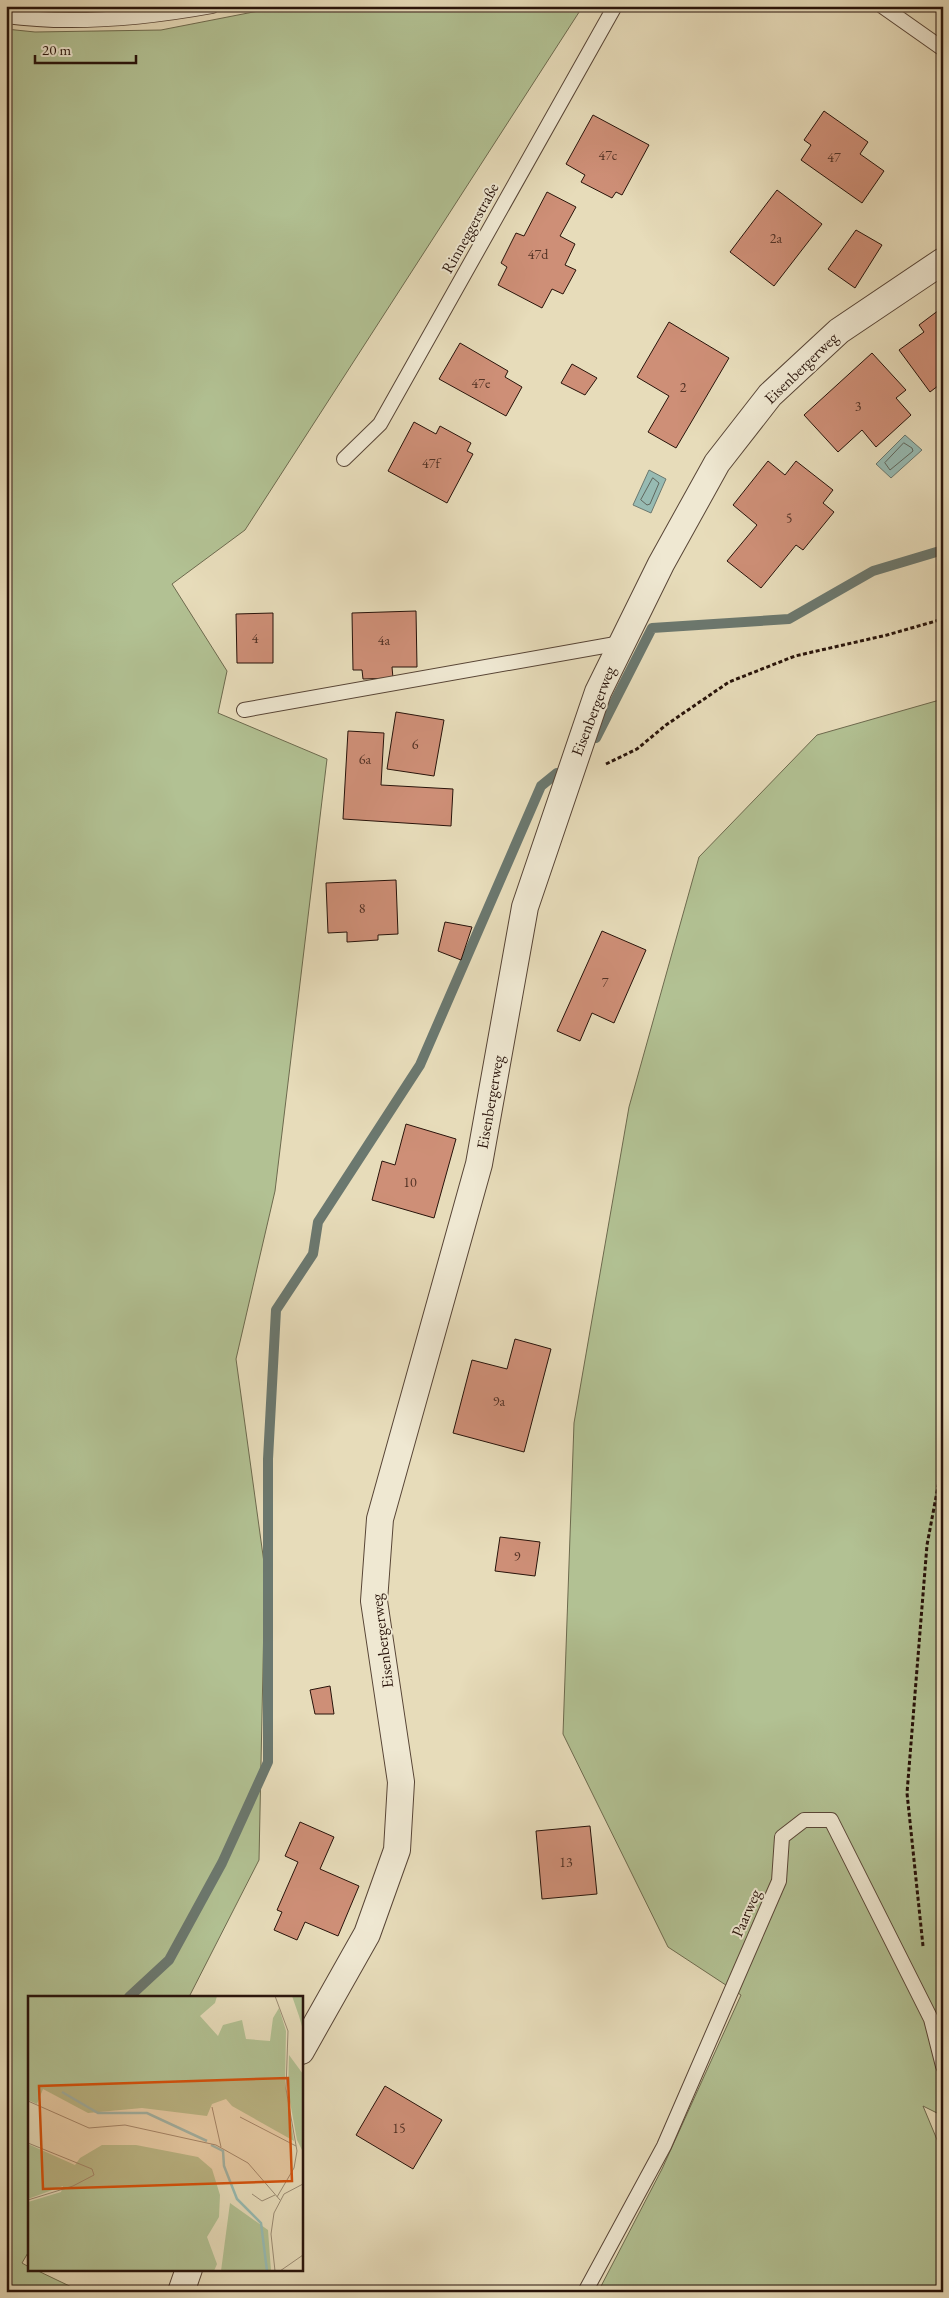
<svg xmlns="http://www.w3.org/2000/svg" width="949" height="2298" viewBox="0 0 949 2298" font-family="'EB Garamond',serif">
  <style>
    .green { fill: #b2c193; stroke: #6d6a4e }
    .water { fill: #97bbb3; stroke: #6b786f }
    .lines { fill: none; stroke-linecap: round; stroke-linejoin: round }
    .shore { stroke: #60675e; stroke-width: 1 }
    .stream { stroke: #6b786f; stroke-width: 10 }
    .building { fill: #ce8f77; stroke: #28130a }
    .lane-casing { stroke: #584536; stroke-width: 16 }
    .street-casing { stroke: #584536; stroke-width: 28 }
    .path { stroke: #28130a; stroke-width: 3; stroke-dasharray: 4 2.5; stroke-linecap: butt }
    .lane { stroke: #efe8d2; stroke-width: 14 }
    .street { stroke: #efe8d2; stroke-width: 26 }
    .labels { text-anchor: middle; dominant-baseline: central; stroke-width: 4; stroke-linejoin: round; paint-order: stroke }
    .number-label { font-size: 14px; fill: #523225 }
    .street-label { font-size: 16px; fill: #28130a; stroke: #efe8d2 }
    .inset-river { fill: none; stroke: #97bbb3; stroke-width: 2.5 }
    .inset-road { fill: none; stroke: #9b8c74; stroke-width: 1 }
    .view { fill: #d5520c; fill-opacity: 0.15; stroke: #d5520c; stroke-width: 2.5 }
    .inset-edge { fill: none; stroke: #28130a; stroke-width: 2.5 }
  </style>
  <rect width="100%" height="100%" fill="#e7dcba"/>
  <filter id="stains"><feTurbulence type="fractalNoise" baseFrequency=".004" numOctaves="4"/><feColorMatrix values="0 0 0 0 .2 0 0 0 0 .09 0 0 0 0 .02 0 0 0 .5 -.17"/></filter>
  <radialGradient id="worn" r=".72"><stop offset=".6" stop-color="#630" stop-opacity="0"/><stop offset="1" stop-color="#630" stop-opacity=".3"/></radialGradient>
  <path class="green" d="M 29,6 L 143,6 L 119,10 Z
    M 284,6 L 583,6 L 245,530 L 172,584 L 227,671 L 218,713 L 327,759 L 275,1191 L 236,1359 L 265,1570 L 259,1860 L 189,1997 L 29,1997 L 29,2251 L 22,2263 L 29,2267 L 29,2269 L 34,2269 L 82,2292 L 6,2292 L 6,29 L 35,32 L 161,30 Z
    M 943,699 L 943,2116 L 923,2106 L 943,2154 L 943,2292 L 598,2292 L 662,2169 L 741,1995 L 668,1947 L 563,1734 L 574,1423 L 629,1107 L 699,857 L 817,735 Z"/>
  <path class="water" d="M 905,435 L 922,450 L 891,478 L 876,464 Z
    M 649,470 L 666,479 L 651,513 L 633,505 Z"/>
  <g class="lines">
    <path class="shore" d="M 904,443 L 912,448 L 913,451 L 890,470 L 885,463 Z
      M 653,478 L 659,483 L 650,504 L 647,505 L 641,500 Z"/>
    <path class="stream" d="M 596,738 L 652,628 L 789,619 L 873,571 L 943,550
      M 129,1997 L 169,1960 L 222,1863 L 268,1762 L 268,1459 L 276,1310 L 313,1254 L 318,1222 L 420,1065 L 541,786 L 557,773"/>
  </g>
  <path class="building" d="M 824,111 L 868,142 L 860,154 L 884,171 L 862,203 L 801,160 L 811,145 L 804,140 Z
    M 593,115 L 649,145 L 622,195 L 616,192 L 612,198 L 581,182 L 585,175 L 566,164 Z
    M 777,190 L 822,224 L 774,286 L 730,252 Z
    M 547,192 L 576,207 L 560,236 L 575,244 L 565,265 L 576,270 L 563,294 L 552,289 L 542,308 L 498,285 L 507,267 L 501,263 L 516,233 L 524,236 Z
    M 856,230 L 882,245 L 855,288 L 828,269 Z
    M 943,307 L 943,382 L 930,392 L 899,350 L 924,332 L 919,325 Z
    M 669,322 L 729,358 L 676,448 L 648,432 L 669,396 L 637,377 Z
    M 460,343 L 508,371 L 505,377 L 522,387 L 506,416 L 439,379 Z
    M 872,353 L 906,390 L 896,398 L 911,415 L 876,447 L 862,430 L 838,452 L 804,415 Z
    M 572,364 L 597,378 L 585,395 L 561,383 Z
    M 414,422 L 436,434 L 440,426 L 471,443 L 467,451 L 473,454 L 447,503 L 388,471 Z
    M 768,461 L 785,475 L 796,461 L 833,490 L 823,503 L 834,512 L 803,550 L 796,545 L 761,588 L 727,561 L 757,525 L 733,505 Z
    M 416,611 L 417,667 L 392,667 L 393,678 L 363,679 L 362,670 L 353,670 L 352,613 Z
    M 273,613 L 273,663 L 237,663 L 236,614 Z
    M 396,712 L 444,720 L 434,776 L 387,769 Z
    M 348,731 L 384,733 L 381,785 L 453,789 L 451,826 L 343,819 Z
    M 396,880 L 398,934 L 378,935 L 378,940 L 347,942 L 347,932 L 328,933 L 326,883 Z
    M 445,922 L 472,927 L 461,960 L 438,951 Z
    M 602,931 L 646,950 L 614,1023 L 592,1013 L 580,1041 L 557,1031 Z
    M 406,1124 L 456,1139 L 434,1218 L 372,1200 L 382,1161 L 395,1165 Z
    M 515,1339 L 551,1349 L 524,1452 L 453,1433 L 472,1360 L 507,1369 Z
    M 500,1537 L 540,1542 L 535,1576 L 495,1571 Z
    M 330,1686 L 334,1714 L 315,1714 L 310,1690 Z
    M 300,1822 L 334,1837 L 320,1869 L 359,1886 L 338,1936 L 305,1922 L 297,1940 L 274,1930 L 282,1912 L 277,1910 L 298,1862 L 285,1856 Z
    M 590,1826 L 597,1894 L 542,1899 L 536,1831 Z
    M 385,2086 L 442,2120 L 413,2169 L 356,2135 Z"/>
  <g class="lines">
    <g class="lane-casing">
      <path id="lane" d="M 882,6 L 943,49
        M 6,16 C 73,25 146,18 212,6
        M 344,459 L 380,424 L 615,6
        M 244,710 L 621,643
        M 585,2292 L 664,2146 L 779,1881 L 782,1837 L 804,1820 L 831,1820 L 931,2019 L 943,2066"/>
    </g>
    <g class="street-casing">
      <path id="street" d="M 301,2051 L 367,1934 L 397,1850 L 401,1782 L 374,1601 L 380,1519 L 479,1164 L 525,907 L 598,692 L 661,564 L 717,463 L 770,395 L 839,331 L 943,261
        M 181,2292 L 189,2269"/>
    </g>
    <path class="path" d="M 606,764 L 637,749 L 666,725 L 729,682 L 795,656 L 887,635 L 943,619
      M 923,1946 L 907,1793 L 927,1545 L 943,1460"/>
    <use href="#lane" class="lane"/>
    <use href="#street" class="street"/>
  </g>
  <g class="labels">
    <g class="number-label">
      <text x="608" y="155">47c</text>
      <text x="834" y="157">47</text>
      <text x="776" y="238">2a</text>
      <text x="538" y="254">47d</text>
      <text x="481" y="383">47e</text>
      <text x="683" y="387">2</text>
      <text x="858" y="406">3</text>
      <text x="431" y="463">47f</text>
      <text x="789" y="518">5</text>
      <text x="255" y="638">4</text>
      <text x="384" y="640">4a</text>
      <text x="415" y="744">6</text>
      <text x="365" y="759">6a</text>
      <text x="362" y="908">8</text>
      <text x="605" y="982">7</text>
      <text x="410" y="1182">10</text>
      <text x="499" y="1401">9a</text>
      <text x="517" y="1556">9</text>
      <text x="566" y="1862">13</text>
      <text x="399" y="2128">15</text>
    </g>
    <g class="street-label">
      <text transform="translate(470 228) rotate(-61)">Rinneggerstraße</text>
      <text transform="translate(801 368) rotate(-44)">Eisenbergerweg</text>
      <text transform="translate(593 711) rotate(-69)">Eisenbergerweg</text>
      <text transform="translate(490 1102) rotate(-80)">Eisenbergerweg</text>
      <text transform="translate(382 1641) rotate(-97)">Eisenbergerweg</text>
      <text transform="translate(746 1913) rotate(-66)">Paarweg</text>
    </g>
  </g>
  <g transform="translate(28 1996)">
    <rect width="275" height="275" fill="#e7dcba"/>
    <path d="M 0,0 L 189,0 L 187,7 L 172,20 L 190,40 L 195,29 L 214,24 L 218,43 L 242,45 L 245,22 L 251,12 L 258,35 L 257,86 L 266,145 L 204,110 L 198,103 L 184,108 L 179,120 L 114,112 L 60,117 L 15,93 L 9,108 L 0,104 ZM 264,0 L 275,0 L 275,34 L 271,20 ZM 261,59 L 275,78 L 275,156 L 269,144 L 260,95 ZM 0,148 L 47,169 L 52,162 L 74,149 L 108,149 L 170,161 L 184,173 L 192,199 L 191,221 L 179,241 L 189,268 L 186,275 L 0,275 L 0,206 L 33,196 L 35,190 L 0,203 ZM 202,207 L 240,234 L 243,275 L 193,275 Z" fill="#b2c193"/>
    <path class="inset-river" d="M 34,96 L 70,117 L 119,117 L 179,145M 183,149 L 195,155 L 196,170 L 209,203 L 233,227 L 239,275"/>
    <path class="inset-road" d="M 247,0 L 260,35 L 258,93 L 269,155 L 266,172 L 249,201M 0,105 L 61,132 L 97,129 L 188,149 L 220,167 L 252,204M 184,111 L 193,151M 212,121 L 268,150M 0,147 L 64,173 L 66,179 L 45,190 L 0,204M 224,198 L 234,205 L 247,199M 247,275 L 243,238 L 246,217 L 256,198 L 275,188M 252,275 L 275,259"/>
    <path class="view" d="M 260,82 L 264,185 L 15,193 L 11,90 Z"/>
    <rect width="275" height="275" class="inset-edge"/>
  </g>
  <rect width="949" height="2298" fill="none" stroke="#e7dcba" stroke-width="25"/>
  <rect x="8" y="8" width="934" height="2283" fill="none" stroke="#28130a" stroke-width="2.5"/>
  <rect x="12" y="12" width="924" height="2273" fill="none" stroke="#28130a"/>
  <path d="M35 55v8h101v-8" fill="none" stroke="#28130a" stroke-width="2.5"/>
  <text x="42" y="55" font-size="15" fill="#28130a" stroke="#efe8d2" stroke-width="4" paint-order="stroke">20 m</text>
  <rect width="100%" height="100%" filter="url(#stains)"/>
  <rect width="100%" height="100%" fill="url(#worn)"/>
</svg>
